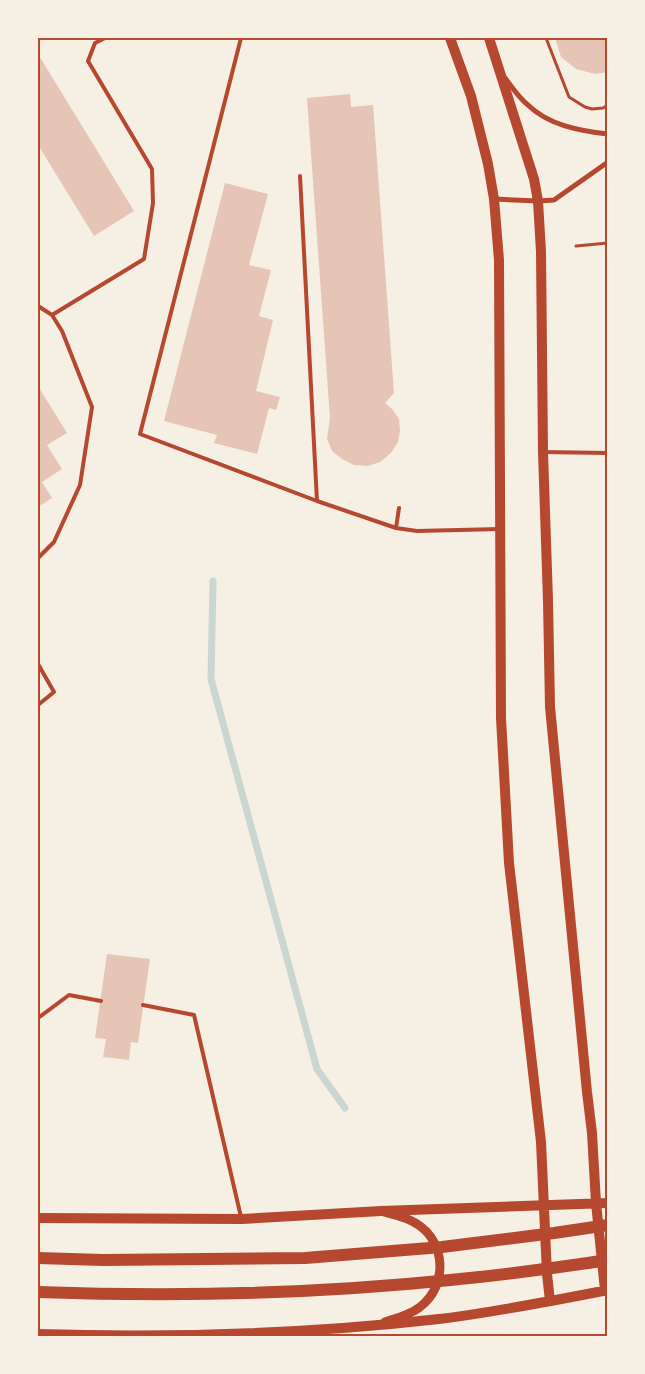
<svg xmlns="http://www.w3.org/2000/svg" width="645" height="1374" viewBox="0 0 645 1374" font-family="'Nunito Sans',sans-serif">
  <style>
    .lines { fill: none; stroke-linecap: round; stroke-linejoin: round }
    .stream { stroke: #c9d6d2; stroke-width: 7 }
    .building { fill: #e6c5b7 }
    .path { stroke: #b5482f; stroke-width: 3 }
    .service { stroke: #b5482f; stroke-width: 4 }
    .minor { stroke: #b5482f; stroke-width: 5 }
    .tertiary { stroke: #b5482f; stroke-width: 9 }
    .secondary { stroke: #b5482f; stroke-width: 10 }
    .primary { stroke: #b5482f; stroke-width: 12 }
    .neatline { fill: none; stroke: #b5482f; stroke-width: 2 }
  </style>
  <rect width="100%" height="100%" fill="#f6efe4"/>
  <g class="lines">
    <path class="stream" d="M 213,581 L 211,679 L 317,1069 L 345,1108"/>
  </g>
  <path class="building" d="M 555,38 L 608,38 L 608,72 L 595,74 L 576,69 L 561,57 Z
    M 38,54 L 134,211 L 94,236 L 38,145 Z
    M 350,94 L 351,107 L 373,105 L 394,393 L 385,403 L 392,409 L 399,419 L 400,431 L 398,442 L 391,453 L 380,462 L 368,466 L 354,465 L 342,459 L 332,451 L 327,439 L 330,418 L 307,98 Z
    M 225,183 L 268,194 L 249,265 L 271,270 L 259,316 L 273,320 L 256,391 L 280,397 L 276,410 L 269,408 L 257,454 L 214,443 L 217,435 L 164,421 Z
    M 38,386 L 67,433 L 47,445 L 62,469 L 42,482 L 52,498 L 38,507 Z
    M 107,954 L 150,959 L 138,1043 L 131,1042 L 129,1060 L 103,1057 L 106,1039 L 95,1038 Z"/>
  <g class="lines">
    <path class="path" d="M 546,38 L 569,97 L 585,107 L 592,109 L 603,108 L 608,105
      M 576,246 L 608,243"/>
    <path class="service" d="M 241,38 L 140,434 L 317,501 L 396,528 L 417,531 L 500,529
      M 300,176 L 317,501
      M 38,306 L 52,315 L 62,331 L 92,407 L 80,485 L 54,542 L 38,558
      M 52,315 L 144,259 L 153,203 L 152,169 L 88,61 L 95,43 L 105,38
      M 543,452 L 608,453
      M 396,528 L 399,508
      M 38,664 L 54,692 L 38,705
      M 143,1005 L 194,1015 L 241,1217
      M 38,1018 L 69,995 L 101,1001"/>
    <path class="minor" d="M 505,78 C 512,87 519,98 528,105 C 548,125 580,131 608,134
      M 494,199 L 538,201 L 554,200 L 608,162"/>
    <path class="tertiary" d="M 384,1212 C 395,1215 407,1217 417,1224 C 446,1242 448,1286 420,1307 C 410,1315 397,1318 385,1322"/>
    <path class="secondary" d="M 450,38 L 471,96 L 488,164 L 494,199 L 499,260 L 501,718 L 509,863 L 541,1142 L 547,1274 L 550,1301
      M 489,38 L 534,179 L 538,201 L 541,252 L 543,452 L 548,601 L 550,707 L 587,1092 L 592,1133 L 596,1203 L 605,1290
      M 38,1218 L 242,1219 L 381,1211 L 608,1203
      M 38,1334 C 172,1338 306,1334 439,1319 C 496,1312 552,1301 608,1290"/>
    <path class="primary" d="M 38,1258 L 103,1260 L 305,1258 L 442,1247 L 554,1233 L 608,1225
      M 38,1292 C 175,1297 313,1294 450,1280 C 502,1275 555,1268 608,1260"/>
  </g>
  <rect width="645" height="1374" fill="none" stroke="#f6efe4" stroke-width="78"/>
  <rect x="39" y="39" width="567" height="1296" class="neatline"/>
</svg>
